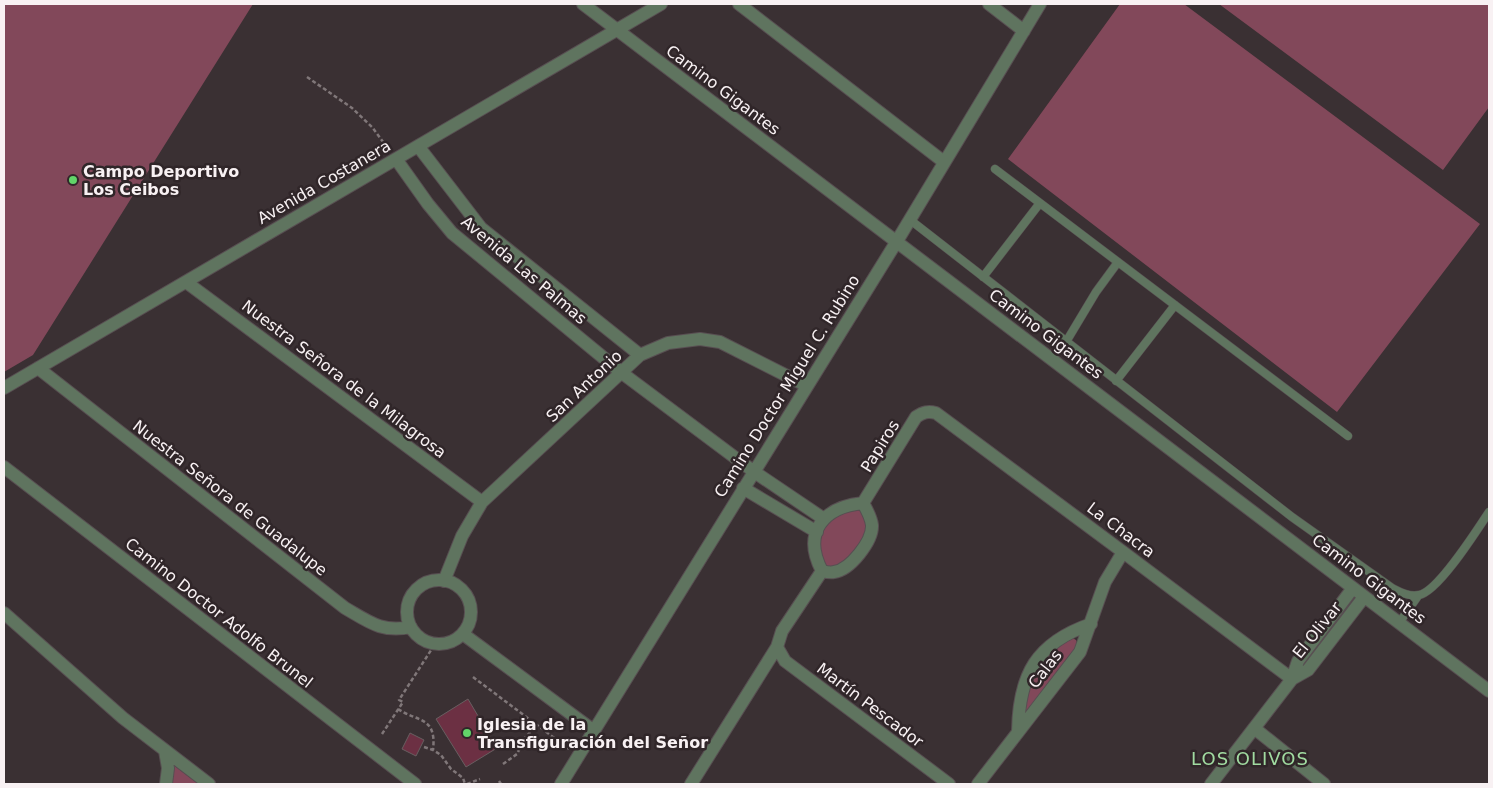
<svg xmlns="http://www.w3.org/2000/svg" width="1493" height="788" viewBox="0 0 1493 788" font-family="'DejaVu Sans',sans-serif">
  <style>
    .grass { fill: #82485a }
    .building { fill: #6c3043; stroke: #685e60 }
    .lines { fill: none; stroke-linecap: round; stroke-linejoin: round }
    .service-casing { stroke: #584f52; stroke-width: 9 }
    .minor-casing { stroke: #584f52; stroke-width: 14 }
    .path { stroke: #807779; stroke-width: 2.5; stroke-dasharray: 4 2.5; stroke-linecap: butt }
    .service { stroke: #5f745f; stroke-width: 8 }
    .minor { stroke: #5f745f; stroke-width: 12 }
    .poi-dot { fill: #62d469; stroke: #302629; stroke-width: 2 }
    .labels { text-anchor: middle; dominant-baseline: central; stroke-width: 5; stroke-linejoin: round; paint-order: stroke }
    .street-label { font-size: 16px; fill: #f8f1f3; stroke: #302629 }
    .poi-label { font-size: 16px; font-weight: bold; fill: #f8f1f3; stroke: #302629; text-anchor: start }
    .neighbourhood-label { font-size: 18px; letter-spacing: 1px; fill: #a1dba1; stroke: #302629 }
  </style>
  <rect width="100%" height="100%" fill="#3a3033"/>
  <path class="grass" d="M 4,4 L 253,4 L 33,355 L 4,372 Z
    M 1120,4 L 1184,4 L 1480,224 L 1337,412 L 1008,159 Z
    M 1219,4 L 1489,4 L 1489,107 L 1443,170 Z
    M 857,510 L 862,511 C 874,536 856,549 841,567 L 826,566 L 819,555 L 822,532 L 835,515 Z
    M 1071,637 L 1076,640 L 1078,646 L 1029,711 L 1024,711 L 1027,687 L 1046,656 Z
    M 174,767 L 176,767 L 197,783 L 171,784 Z"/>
  <path class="building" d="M 468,699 L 497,748 L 466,767 L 436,719 Z
    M 410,733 L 424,740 L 416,756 L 402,749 Z"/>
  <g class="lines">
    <g class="service-casing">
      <path id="service" d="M 995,169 L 1348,436
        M 909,219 L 1292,517 L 1392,588 C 1400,592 1409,597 1419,595 C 1438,592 1477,530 1489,512
        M 983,277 L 1040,203
        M 1066,342 L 1096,292 L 1118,262
        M 1116,381 L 1175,305
        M 1399,623 L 1418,596"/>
    </g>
    <g class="minor-casing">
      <path id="minor" d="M 583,4 L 1489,691
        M 739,4 L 944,162
        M 989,4 L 1024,31
        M 418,146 L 481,228 L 640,355
        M 396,159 L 428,204 L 452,233 L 622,373 L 753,471 L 824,519
        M 186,282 L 482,502
        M 38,368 L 345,608 C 369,622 382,633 411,627
        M 4,388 L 661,4
        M 4,467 L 415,784
        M 743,488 L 817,532
        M 863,503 L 916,417 C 923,412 928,411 936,413 L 1123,552 L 1292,679
        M 822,571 C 802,533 823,507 863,503
        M 822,571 C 826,572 831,573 834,572 C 850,570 873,541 872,525 C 871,517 867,510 863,503
        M407 612a32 32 0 1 1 64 0a32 32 0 1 1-64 0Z
        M 444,581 L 462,536 L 482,502 L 640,355 L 668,343 L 700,339 L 720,342 L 807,386
        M 4,613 L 123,718 L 209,784
        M 463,634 L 594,731
        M 777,647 L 785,661 L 949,784
        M 1292,679 L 1308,670 L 1364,597
        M 1254,728 L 1324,784
        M 1018,731 C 1019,675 1036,643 1091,624
        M 165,751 L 168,768 L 166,784
        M 561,784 L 897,241 L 1040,4
        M 691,784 L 777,647 L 782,631 L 822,571
        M 978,784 L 1080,652 L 1105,582 L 1123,552
        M 1211,784 L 1292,679 L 1298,661 L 1353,588"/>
    </g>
    <path class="path" d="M 307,77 L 352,108 L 372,127 L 389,150
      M 473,677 L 569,749
      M 398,709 C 417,722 437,716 433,750
      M 382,734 L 403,702 L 399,700 L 435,644
      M 424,747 L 433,750 L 441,755 L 451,769 L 463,778 L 465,784
      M 503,764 L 517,754 L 525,738 L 537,725
      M 499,781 L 501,784
      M 467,784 L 480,779"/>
    <use href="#service" class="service"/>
    <use href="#minor" class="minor"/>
  </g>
  <g class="poi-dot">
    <circle cx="73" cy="180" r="5"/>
    <circle cx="467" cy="733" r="5"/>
  </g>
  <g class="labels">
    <g class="street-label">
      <text transform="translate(723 90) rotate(37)">Camino Gigantes</text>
      <text transform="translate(324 182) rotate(-30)">Avenida Costanera</text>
      <text transform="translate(524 270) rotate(40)">Avenida Las Palmas</text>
      <text transform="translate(1046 334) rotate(37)">Camino Gigantes</text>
      <text transform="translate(344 379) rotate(37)">Nuestra Señora de la Milagrosa</text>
      <text transform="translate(584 386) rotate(-43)">San Antonio</text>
      <text transform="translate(787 386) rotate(-58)">Camino Doctor Miguel C. Rubino</text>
      <text transform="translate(880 446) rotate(-58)">Papiros</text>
      <text transform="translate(230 498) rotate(38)">Nuestra Señora de Guadalupe</text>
      <text transform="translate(1121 530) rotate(37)">La Chacra</text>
      <text transform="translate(1369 579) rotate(37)">Camino Gigantes</text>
      <text transform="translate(219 613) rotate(38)">Camino Doctor Adolfo Brunel</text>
      <text transform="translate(1317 630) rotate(-51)">El Olivar</text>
      <text transform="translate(1045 669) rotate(-52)">Calas</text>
      <text transform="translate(870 705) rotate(37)">Martín Pescador</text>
    </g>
    <g class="poi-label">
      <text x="83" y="171">Campo Deportivo<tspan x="83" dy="18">Los Ceibos</tspan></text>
      <text x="477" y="724">Iglesia de la<tspan x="477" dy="18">Transfiguración del Señor</tspan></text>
    </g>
    <g class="neighbourhood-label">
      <text x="1250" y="758">LOS OLIVOS</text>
    </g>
  </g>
  <rect width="1493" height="788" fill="none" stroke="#f8f1f3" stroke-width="10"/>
</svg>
